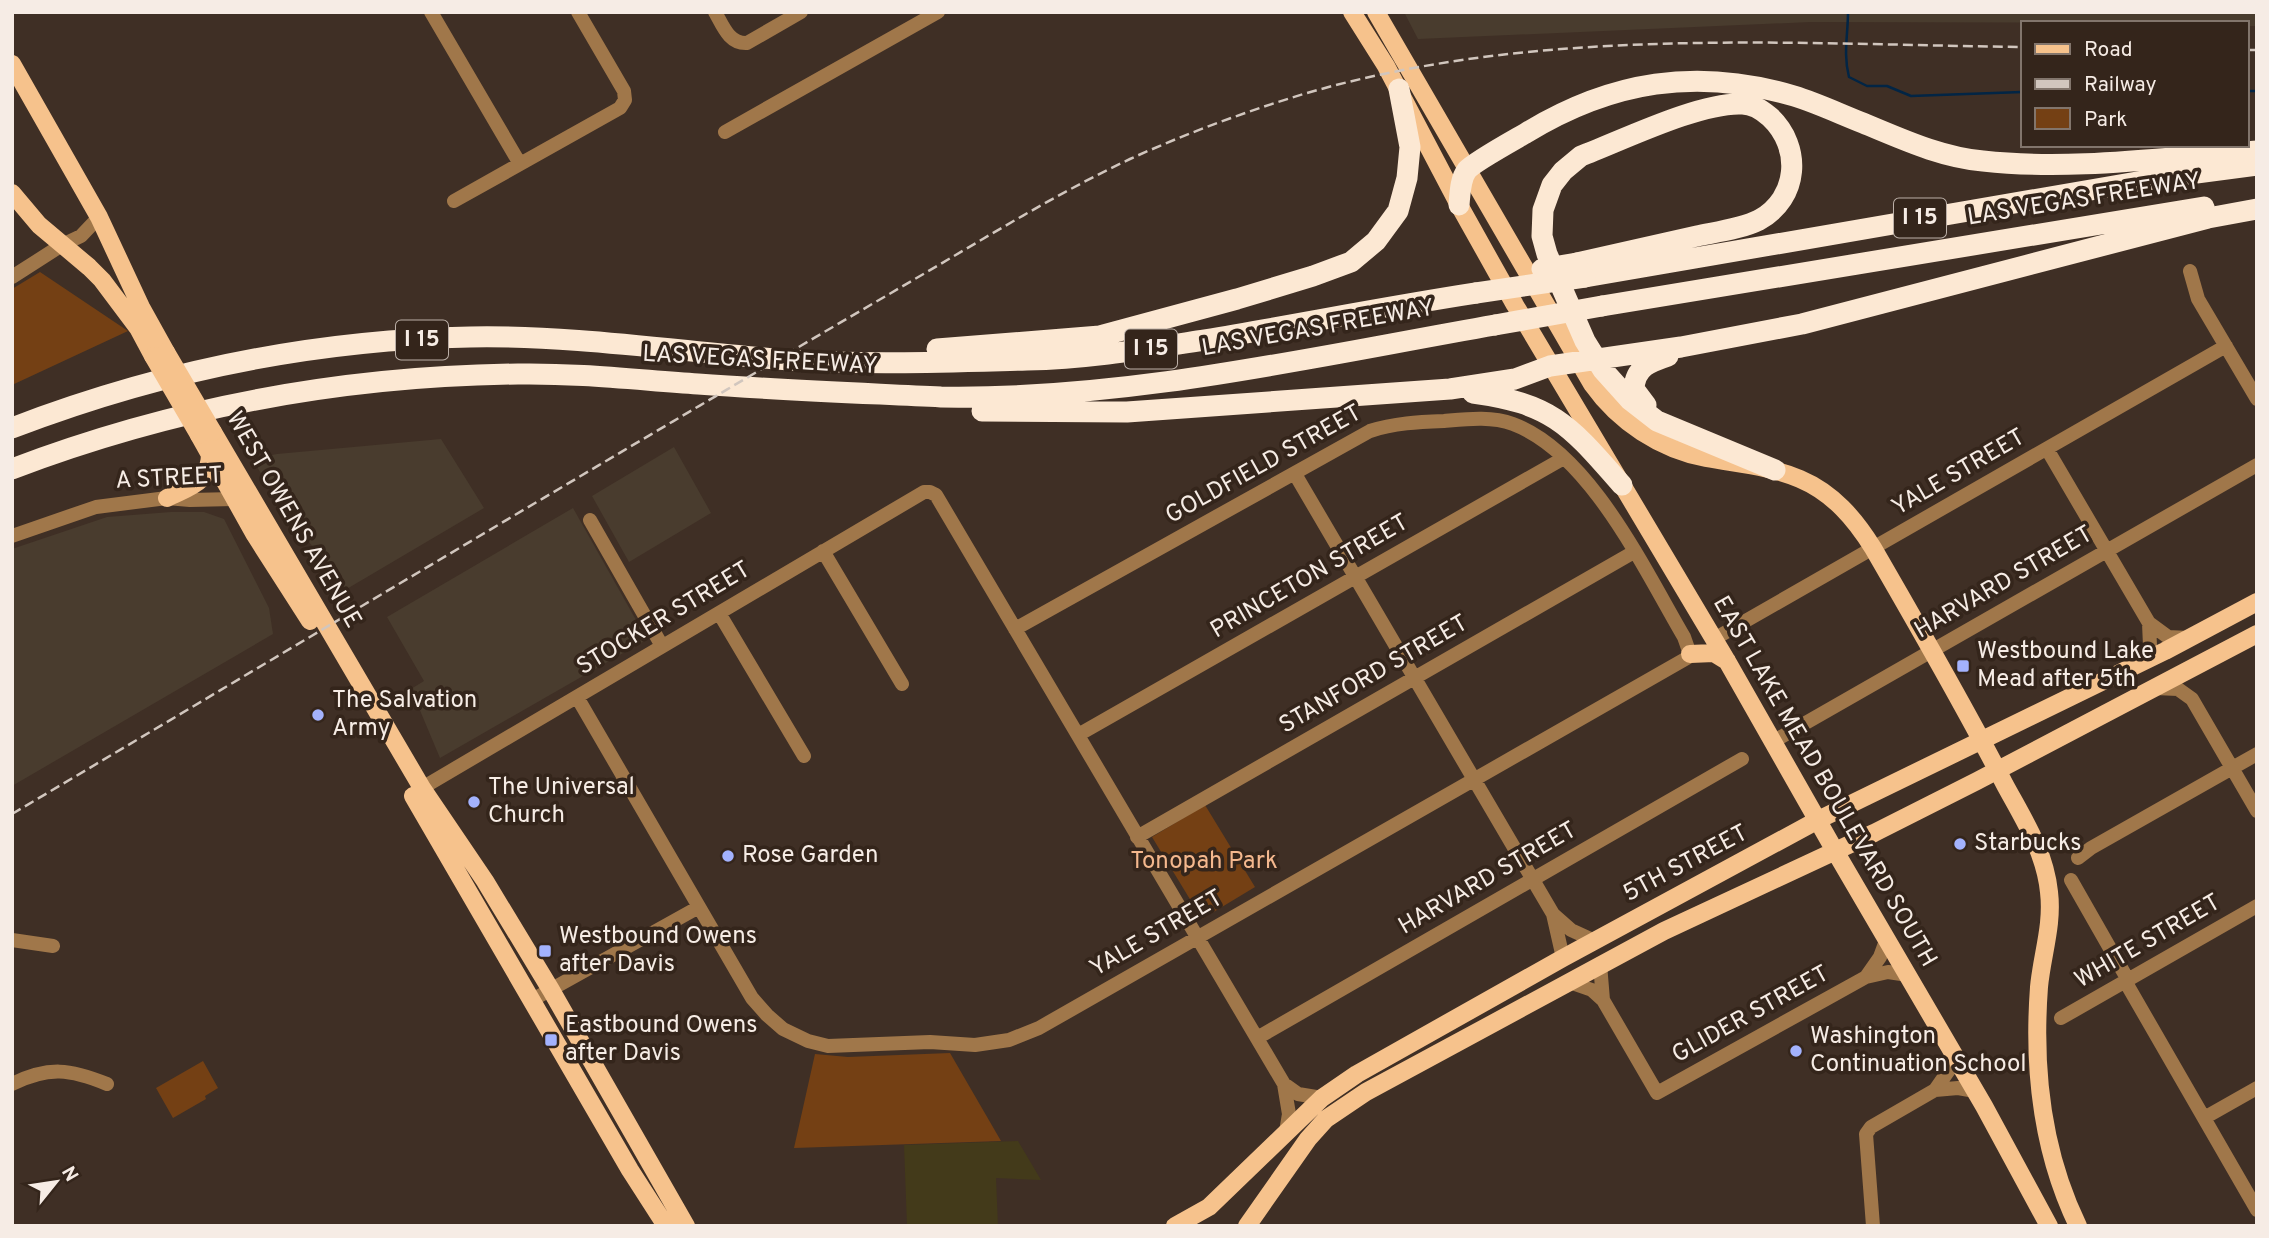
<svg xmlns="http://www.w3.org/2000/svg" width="2269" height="1238" viewBox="0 0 2269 1238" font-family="Overpass,sans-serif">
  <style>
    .industrial { fill: #493c2e }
    .green { fill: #744014 }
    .sand { fill: #433a1a }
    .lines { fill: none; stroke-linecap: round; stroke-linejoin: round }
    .stream { stroke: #022545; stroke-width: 2.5 }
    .minor { stroke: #a0774a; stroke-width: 14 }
    .major { stroke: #f6c28c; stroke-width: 18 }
    .highway { stroke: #fce8d3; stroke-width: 21 }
    .rail { stroke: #d1c6be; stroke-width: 2.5; stroke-dasharray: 10 5; stroke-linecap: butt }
    .major-bridge { stroke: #f6c28c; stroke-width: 18 }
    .highway-bridge { stroke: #fce8d3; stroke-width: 21 }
    .poi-dot { fill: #a3b2fd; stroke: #34251b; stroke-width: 2.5 }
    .labels { text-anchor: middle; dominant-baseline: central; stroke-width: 7; stroke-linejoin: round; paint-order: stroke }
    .shield { fill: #34251b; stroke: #bcb0a8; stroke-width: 2 }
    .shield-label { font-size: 23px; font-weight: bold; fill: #f6ece5 }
    .street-label { font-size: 24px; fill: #f6ece5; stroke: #34251b }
    .poi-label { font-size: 24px; fill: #f6ece5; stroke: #34251b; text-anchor: start }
    .park-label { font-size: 24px; fill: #f4b88e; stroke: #34251b }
  </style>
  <rect width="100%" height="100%" fill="#3f2f25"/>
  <path class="industrial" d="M 1404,12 L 2257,12 L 2257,26 L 2246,26 L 2246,23 L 1810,22 L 1418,39 Z
    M 441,439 L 484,508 L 345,590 L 277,499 L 252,459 L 277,454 Z
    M 674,447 L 711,513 L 629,562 L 592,496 Z
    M 573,508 L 645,636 L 644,641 L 440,758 L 411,689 L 424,681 L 387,617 Z
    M 171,512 L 204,512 L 224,519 L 269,608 L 273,634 L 12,786 L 12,549 L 107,517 Z"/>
  <path class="green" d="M 40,272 L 128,331 L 12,385 L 12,289 Z
    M 1205,805 L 1255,887 L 1202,919 L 1152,837 Z
    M 950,1053 L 1001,1141 L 794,1148 L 815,1054 L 848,1057 Z
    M 203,1061 L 218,1088 L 205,1096 L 206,1099 L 173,1118 L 156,1088 Z"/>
  <path class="sand" d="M 1018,1141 L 1041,1180 L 996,1178 L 998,1226 L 907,1226 L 904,1145 Z"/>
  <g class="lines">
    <path class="stream" d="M 1848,12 C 1848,35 1843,54 1849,77 L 1867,86 L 1887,86 L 1911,96 L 2022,92
      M 2246,91 L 2257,91"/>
    <path class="minor" d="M 431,12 L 520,164
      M 715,12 C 723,26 729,44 747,43 L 801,12
      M 725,132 L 938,12
      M 454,201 L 620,108 L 625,100 L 624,91 L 578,12
      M 2190,271 L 2198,299 L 2257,399
      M 12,277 L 62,245 L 81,236 L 99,217
      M 2047,449 L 2149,623 L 2168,637 L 2189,638
      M 1295,474 L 1553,914 L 1563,958
      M 590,520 L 662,646
      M 12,536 L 96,507 L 167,498 L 190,500 L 234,499 L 242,495
      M 823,551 L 902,684
      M 719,613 L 804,756
      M 1714,639 L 2226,346
      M 2138,663 L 2150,646 L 2149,623
      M 2155,688 L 2178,689 L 2192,699 L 2257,811
      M 577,697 L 752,998 L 767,1015 L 783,1029 L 808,1041 L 828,1046 L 930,1042 L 975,1045 L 1009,1040 L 1039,1028 L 1687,658 L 1690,654 L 1684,637 C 1644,569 1590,453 1513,424 C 1491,416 1467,419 1444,421 C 1419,422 1394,423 1370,431 L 1015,629
      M 1078,735 L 1564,458
      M 1774,741 L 2257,465
      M 422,788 L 924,492 L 930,492 L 936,495 L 1284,1084 L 1289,1114 L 1286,1132
      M 1137,837 L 1634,552
      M 2078,858 L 2091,848 L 2257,754
      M 2071,880 L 2128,980
      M 1554,915 L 1571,930 L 1595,941
      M 12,940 L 53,946
      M 1600,964 L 1603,1000
      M 1866,977 L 1880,957 L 1887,938
      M 2125,981 L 2257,1210
      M 1569,982 L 1592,990 L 1603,1000 L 1657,1093 L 1866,977 L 1888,972 L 1908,975
      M 532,1000 L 699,907
      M 2061,1018 L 2257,906
      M 1257,1038 L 1742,759
      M 12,1084 C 49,1066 70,1069 107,1084
      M 1284,1084 L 1298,1094 L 1322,1098
      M 1935,1090 L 1949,1070 L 1954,1054
      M 2204,1118 L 2257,1088
      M 1873,1226 L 1866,1134 L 1871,1127 L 1935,1090 L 1958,1088 L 1975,1091"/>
    <path class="major" d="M 1352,12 L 1386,66 L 1459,205 L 1515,305 L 1727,661 L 1835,851 L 1984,1106 L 2049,1226
      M 1376,12 L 1592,384 C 1619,422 1660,449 1706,458 C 1738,464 1770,466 1800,479 C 1833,493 1855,519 1873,548 C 1918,626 1964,705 2005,785 C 2024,820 2045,852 2049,892 C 2053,925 2042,955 2039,987 C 2033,1068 2042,1152 2078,1226
      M 12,64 L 99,217 L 141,307 L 166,352
      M 12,193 L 39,225 L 89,267 L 102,280 L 138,328 L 153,356
      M 213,432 L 422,788 L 485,881 L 551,990 L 686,1226
      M 199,435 L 255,535 L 310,621
      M 167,498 C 191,486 210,483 210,453
      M 1690,654 L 1714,653 L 1727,661
      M 413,796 L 630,1170 L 666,1226
      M 1175,1226 L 1209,1207 L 1322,1098 L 1357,1074 L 1563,958 L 1818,820 L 2165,651 L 2257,602
      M 1247,1226 L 1308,1139 L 1326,1119 L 1366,1092 L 1664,931 L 1874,833 L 1977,781 L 2257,634"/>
    <path class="highway" d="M 1459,205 C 1460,194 1460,179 1467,170 C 1474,162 1514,140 1526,133 C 1611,81 1697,67 1794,96 C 1817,103 1840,114 1863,123 C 1902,139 1940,157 1983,161 C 2073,171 2166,157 2257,151
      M 1577,263 C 1617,254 1657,245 1697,236 C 1716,232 1741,229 1759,220 C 1799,198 1802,147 1770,117 C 1762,110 1753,104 1742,104 C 1700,102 1623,140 1581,156 L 1563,171 L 1552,185 L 1543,210 L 1542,236 L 1547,254 L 1585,341 L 1603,370 L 1630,400 L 1657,421 L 1775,470
      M 1585,277 L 2166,177 L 2257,165
      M 1602,306 L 2204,207
      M 937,349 L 1100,336 L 1237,299 L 1313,276 L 1351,262 L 1376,241 L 1398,211 L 1407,178 L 1410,147 L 1399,89
      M 1473,393 C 1554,404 1570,426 1622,485
      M 1646,405 L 1634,389 C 1635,367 1650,362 1668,356
      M 982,411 L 1127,412 L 1450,389 L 1515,379 L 1550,366 L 1681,347 L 1802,324 L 2208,218 L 2257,209
      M 12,428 C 158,372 314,340 470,337 C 576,335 683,352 789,360 C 868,365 948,362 1027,360 C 1087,359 1146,349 1205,340 C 1295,325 1385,307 1476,293
      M 12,469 C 175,407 345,376 518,374 C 578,373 638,380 698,384 C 779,390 860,393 941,397 C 1127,400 1312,357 1495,325"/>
    <path class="rail" d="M 2246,50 L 2257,50
      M 12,814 C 260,667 507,519 755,373 C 815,337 876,302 937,266 C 1000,229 1064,190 1130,159 C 1187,133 1247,111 1307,93 C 1539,26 1784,44 2022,47"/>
    <path class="major-bridge" d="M 166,352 L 213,432
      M 153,356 L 199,435"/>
    <path class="highway-bridge" d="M 1542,269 L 1577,263
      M 1476,293 L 1585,277
      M 1495,325 L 1602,306"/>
  </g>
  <g class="poi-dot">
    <rect x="1956" y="659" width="14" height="14" rx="3.5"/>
    <circle cx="318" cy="715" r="7"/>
    <circle cx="474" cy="802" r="7"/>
    <circle cx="1960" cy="844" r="7"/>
    <circle cx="728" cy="856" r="7"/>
    <rect x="538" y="944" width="14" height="14" rx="3.5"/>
    <rect x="544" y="1033" width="14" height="14" rx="3.5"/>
    <circle cx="1796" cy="1051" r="7"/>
  </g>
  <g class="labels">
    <g class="shield">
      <rect x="1894" y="198.5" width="52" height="39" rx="5"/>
      <rect x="396" y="320.5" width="52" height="39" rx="5"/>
      <rect x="1125" y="329.5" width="52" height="39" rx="5"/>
    </g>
    <g class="shield-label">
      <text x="1920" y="218">I 15</text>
      <text x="422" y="340">I 15</text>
      <text x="1151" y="349">I 15</text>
    </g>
    <g class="street-label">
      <text transform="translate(2084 200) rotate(-9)">LAS VEGAS FREEWAY</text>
      <text transform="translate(1318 329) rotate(-10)">LAS VEGAS FREEWAY</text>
      <text transform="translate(760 361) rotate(3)">LAS VEGAS FREEWAY</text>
      <text transform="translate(1264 465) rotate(-29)">GOLDFIELD STREET</text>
      <text transform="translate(1959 473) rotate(-30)">YALE STREET</text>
      <text transform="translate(169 479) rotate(-3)">A STREET</text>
      <text transform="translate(293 520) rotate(60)">WEST OWENS AVENUE</text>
      <text transform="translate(1310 577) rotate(-30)">PRINCETON STREET</text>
      <text transform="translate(2004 583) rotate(-30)">HARVARD STREET</text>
      <text transform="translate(664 619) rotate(-31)">STOCKER STREET</text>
      <text transform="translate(1374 675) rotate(-30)">STANFORD STREET</text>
      <text transform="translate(1824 782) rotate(60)">EAST LAKE MEAD BOULEVARD SOUTH</text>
      <text transform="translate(1686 864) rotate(-28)">5TH STREET</text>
      <text transform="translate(1488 879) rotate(-30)">HARVARD STREET</text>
      <text transform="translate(1157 934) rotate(-30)">YALE STREET</text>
      <text transform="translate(2148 942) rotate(-30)">WHITE STREET</text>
      <text transform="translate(1751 1015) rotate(-29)">GLIDER STREET</text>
    </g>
    <g class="poi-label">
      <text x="1977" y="652">Westbound Lake<tspan x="1977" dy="28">Mead after 5th</tspan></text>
      <text x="332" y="701">The Salvation<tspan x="332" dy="28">Army</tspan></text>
      <text x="488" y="788">The Universal<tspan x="488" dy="28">Church</tspan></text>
      <text x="1974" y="844">Starbucks</text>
      <text x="742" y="856">Rose Garden</text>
      <text x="559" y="937">Westbound Owens<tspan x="559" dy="28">after Davis</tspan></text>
      <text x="565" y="1026">Eastbound Owens<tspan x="565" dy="28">after Davis</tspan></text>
      <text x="1810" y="1037">Washington<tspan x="1810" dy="28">Continuation School</tspan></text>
    </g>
    <g class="park-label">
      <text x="1204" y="862">Tonopah Park</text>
    </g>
  </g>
  <rect width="2269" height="1238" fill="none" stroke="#f6ece5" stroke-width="28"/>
  <rect x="2021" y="21" width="228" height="126" fill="#34251b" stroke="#82756c" stroke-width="2"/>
  <rect x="2035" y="44" width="35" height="10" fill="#f6c28c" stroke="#82756c" stroke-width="2"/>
  <text x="2084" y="56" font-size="21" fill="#f6ece5">Road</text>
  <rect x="2035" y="79" width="35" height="10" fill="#d1c6be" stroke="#82756c" stroke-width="2"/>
  <text x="2084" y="91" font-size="21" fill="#f6ece5">Railway</text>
  <rect x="2035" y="108" width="35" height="21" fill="#744014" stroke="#82756c" stroke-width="2"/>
  <text x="2084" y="126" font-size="21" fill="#f6ece5">Park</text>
  <g transform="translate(56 1182) rotate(60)" stroke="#34251b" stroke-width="5" paint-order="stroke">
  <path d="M0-5L12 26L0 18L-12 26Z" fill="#f6ece5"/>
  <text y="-10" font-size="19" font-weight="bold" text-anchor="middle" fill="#f6ece5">N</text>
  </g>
</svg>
